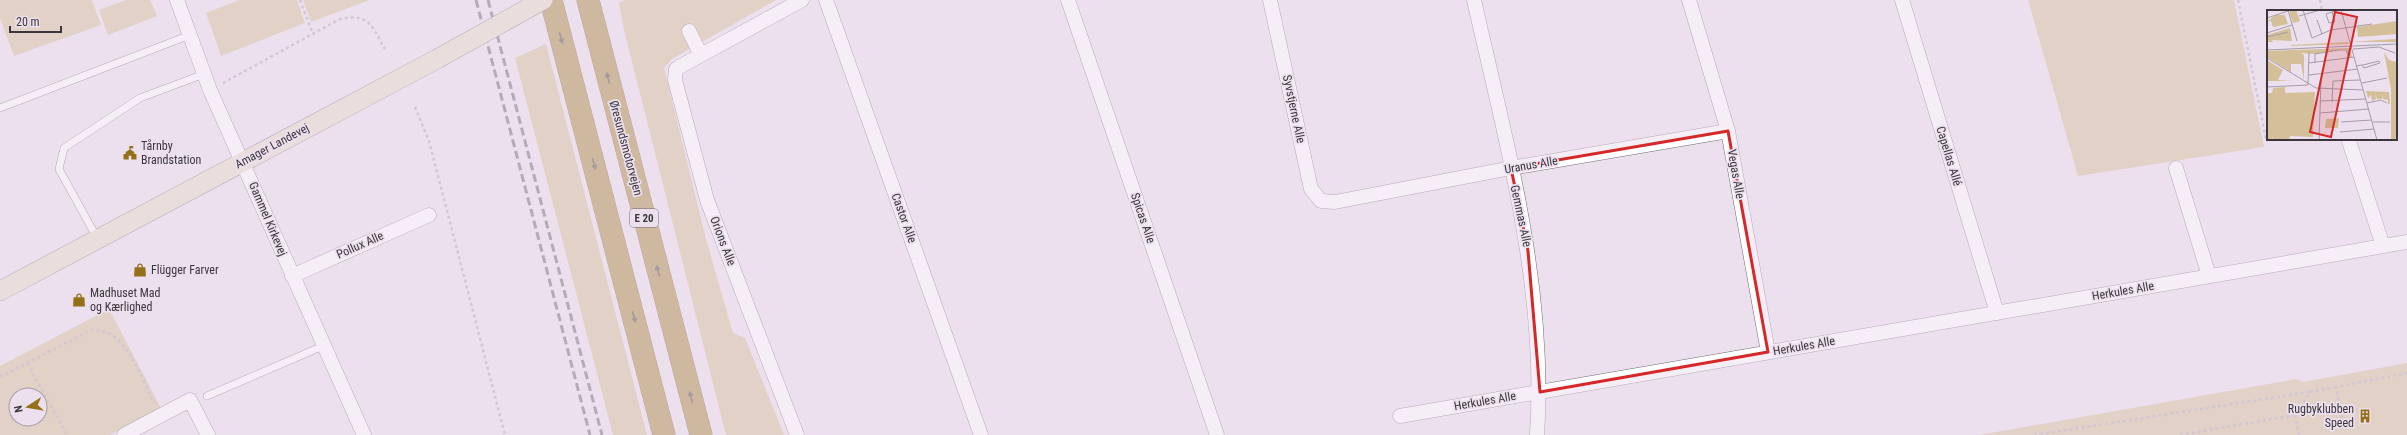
<svg xmlns="http://www.w3.org/2000/svg" width="2407" height="435" viewBox="0 0 2407 435" font-family="'Roboto Condensed',sans-serif">
  <style>
    .green { fill: #d3bf98; fill-rule: evenodd }
    .lines { fill: none; stroke-linecap: round; stroke-linejoin: round }
    .lane-casing { stroke: #726875; stroke-width: 8 }
    .street-casing { stroke: #726875; stroke-width: 15 }
    .secondary-casing { stroke: #726875; stroke-width: 20 }
    .highway-casing { stroke: #826b3e; stroke-width: 23 }
    .path { stroke: #b1a8b3; stroke-width: 2.5; stroke-dasharray: 3 3; stroke-linecap: butt }
    .lane { stroke: #fff; stroke-width: 7 }
    .street { stroke: #fff; stroke-width: 14 }
    .secondary { stroke: #e5dbc6; stroke-width: 19 }
    .highway { stroke: #a98840; stroke-width: 22 }
    .rail { stroke: #706a72; stroke-width: 3; stroke-dasharray: 8 4; stroke-linecap: butt }
    .secondary-bridge-casing { stroke: #726875; stroke-width: 20; stroke-linecap: butt }
    .secondary-bridge { stroke: #e5dbc6; stroke-width: 19 }
    .oneway { fill: #50463c }
    .marked { fill: none; stroke: #d62828; stroke-width: 3; stroke-linejoin: round }
    .labels { text-anchor: middle; dominant-baseline: central; stroke-width: 3.5; stroke-linejoin: round; paint-order: stroke }
    .shield { fill: #ece0ef; stroke: #6f6971; stroke-width: 1 }
    .shield-label { font-size: 11px; font-weight: bold; fill: #3a363b }
    .street-label { font-size: 12px; fill: #3a363b; stroke: #ece0ef }
    .poi-label { font-size: 12px; fill: #3a363b; stroke: #ece0ef; text-anchor: start }
    .inset-road { fill: none; stroke: #a59ca7; stroke-width: 1 }
    .view { fill: #d62828; fill-opacity: 0.15; stroke: #d62828; stroke-width: 2 }
    .inset-edge { fill: none; stroke: #3a363b; stroke-width: 2 }
  </style>
  <rect width="100%" height="100%" fill="#ece0ef"/>
  <path class="green" d="M 0,0 L 92,0 L 101,25 L 14,56 L 0,18 Z
    M 126,0 L 150,0 L 157,16 L 108,35 L 99,10 Z
    M 239,0 L 297,0 L 305,23 L 221,56 L 206,13 Z
    M 303,0 L 370,0 L 311,22 Z
    M 625,0 L 776,0 L 672,59 L 664,68 L 706,239 L 733,333 L 745,338 L 784,435 L 726,435 L 624,30 L 619,3 Z
    M 2028,0 L 2234,0 L 2264,147 L 2078,176 Z
    M 546,44 L 647,435 L 613,435 L 515,58 Z
    M 109,309 L 161,408 L 110,435 L 0,435 L 0,366 ZM 16,395 L 40,395 L 40,419 L 16,419 Z
    M 2407,363 L 2407,435 L 1979,435 L 2296,379 L 2303,382 Z"/>
  <g class="lines">
    <g class="lane-casing">
      <path id="lane" d="M 0,108 L 190,35
        M 97,238 L 59,169 L 64,148 L 140,98 L 204,74
        M 207,396 L 323,346"/>
    </g>
    <g class="street-casing">
      <path id="street" d="M 177,0 L 210,90 L 364,435
        M 826,0 L 981,435
        M 1068,0 L 1217,435
        M 1270,0 L 1311,189 L 1321,201 L 1335,202 L 1511,168 L 1728,131
        M 1474,0 C 1506,143 1547,287 1537,435
        M 1689,0 L 1728,131 L 1768,352
        M 1902,0 L 1997,313
        M 689,31 L 701,55
        M 2349,141 L 2383,246
        M 2176,168 L 2209,276
        M 292,276 L 429,215
        M 1400,416 L 2407,242
        M 124,435 L 190,400 L 208,435
        M 797,435 L 707,200 L 675,80 L 676,69 L 679,67 L 802,0"/>
    </g>
    <g class="secondary-casing">
      <path id="secondary" d="M 0,291 L 437,59"/>
    </g>
    <g class="highway-casing">
      <path id="highway" d="M 551,0 L 664,435
        M 588,0 L 701,435"/>
    </g>
    <path class="path" d="M 300,0 L 313,34
      M 2238,0 L 2266,139 L 2268,138
      M 2320,0 L 2322,11
      M 223,83 L 340,19 C 371,13 371,26 385,49
      M 415,107 L 429,141 L 505,435
      M 27,363 L 67,435
      M 0,377 L 91,330 C 126,327 140,376 154,403
      M 2295,415 L 2299,435
      M 2343,424 L 2336,387 L 2407,373
      M 2034,435 L 2310,392
      M 2180,435 L 2295,415 L 2310,392 L 2336,387"/>
    <use href="#lane" class="lane"/>
    <use href="#street" class="street"/>
    <use href="#secondary" class="secondary"/>
    <use href="#highway" class="highway"/>
    <path class="rail" d="M 476,0 L 590,435
      M 488,0 L 602,435"/>
    <g class="secondary-bridge-casing">
      <path id="secondary-bridge" d="M 437,59 L 543,0"/>
    </g>
    <use href="#secondary-bridge" class="secondary-bridge"/>
  </g>
  <defs><path id="oneway-solid" d="M-6-.8H1V-3.2L6.5 0L1 3.2V.8H-6Z"/></defs>
  <g class="oneway">
    <use href="#oneway-solid" transform="translate(561 38) rotate(75)"/>
    <use href="#oneway-solid" transform="translate(608 78) rotate(-105)"/>
    <use href="#oneway-solid" transform="translate(594 164) rotate(75)"/>
    <use href="#oneway-solid" transform="translate(658 271) rotate(-105)"/>
    <use href="#oneway-solid" transform="translate(634 317) rotate(75)"/>
    <use href="#oneway-solid" transform="translate(691 397) rotate(-105)"/>
  </g>
  <path d="M0 0H2407V435H0ZM 1728,131 L 1768,352 L 1540,392 L 1528,251 L 1511,168 Z" fill="#ece0ef" fill-opacity=".55" fill-rule="evenodd"/>
  <path class="marked" d="M 1728,131 L 1768,352 L 1540,392 L 1528,251 L 1511,168 Z"/>
  <defs>
    <g id="civic-bare" transform="scale(1.08)"><path d="M-.6-6.5H3V-4.5H.6V-3L4-1V1h2V6H-6V1h2V-1L-.6-3ZM-1.2 2.5V6h2.4V2.5Z" fill="#947119" stroke="#ece0ef" stroke-width="2.5" paint-order="stroke"/></g>
    <g id="shop-bare" transform="scale(1.08)"><path d="M-5-2.5h2.3a2.7 3.5 0 0 1 5.4 0H5L5.5 6h-11ZM-1.5-2.5h3a1.5 2.3 0 0 0-3 0Z" fill="#947119" stroke="#ece0ef" stroke-width="2.5" paint-order="stroke"/></g>
    <g id="building-bare" transform="scale(1.08)"><path d="M-4-6H4V6H1V3H-1V6H-4ZM-2.5-4.3h1.7v1.8h-1.7ZM.8-4.3h1.7v1.8H.8ZM-2.5-1h1.7V.8h-1.7ZM.8-1h1.7V.8H.8Z" fill="#947119" stroke="#ece0ef" stroke-width="2.5" paint-order="stroke"/></g>
  </defs>
  <g fill-rule="evenodd">
    <use href="#civic-bare" x="130" y="153"/>
    <use href="#shop-bare" x="140" y="270"/>
    <use href="#shop-bare" x="79" y="300"/>
    <use href="#building-bare" x="2365" y="416"/>
  </g>
  <g class="labels">
    <rect class="shield" x="630" y="209" width="28" height="18" rx="3"/>
    <g class="shield-label">
      <text x="644" y="218">E 20</text>
    </g>
    <g class="street-label">
      <text transform="translate(1294 109) rotate(78)">Syvstjerne Alle</text>
      <text transform="translate(272 146) rotate(-28)">Amager Landevej</text>
      <text transform="translate(626 148) rotate(75)">Øresundsmotorvejen</text>
      <text transform="translate(1949 156) rotate(73)">Capellas Allé</text>
      <text transform="translate(1531 165) rotate(-10)">Uranus Alle</text>
      <text transform="translate(1736 174) rotate(80)">Vegas Alle</text>
      <text transform="translate(1521 216) rotate(78)">Gemmas Alle</text>
      <text transform="translate(904 218) rotate(70)">Castor Alle</text>
      <text transform="translate(1143 218) rotate(71)">Spicas Alle</text>
      <text transform="translate(268 219) rotate(67)">Gammel Kirkevej</text>
      <text transform="translate(723 241) rotate(69)">Orions Alle</text>
      <text transform="translate(360 245) rotate(-24)">Pollux Alle</text>
      <text transform="translate(2123 291) rotate(-10)">Herkules Alle</text>
      <text transform="translate(1804 346) rotate(-10)">Herkules Alle</text>
      <text transform="translate(1485 401) rotate(-10)">Herkules Alle</text>
    </g>
    <g class="poi-label">
      <text x="141" y="146">Tårnby<tspan x="141" dy="14">Brandstation</tspan></text>
      <text x="151" y="270">Flügger Farver</text>
      <text x="90" y="293">Madhuset Mad<tspan x="90" dy="14">og Kærlighed</tspan></text>
      <text x="2354" y="409" text-anchor="end">Rugbyklubben<tspan x="2354" dy="14">Speed</tspan></text>
    </g>
  </g>
  <g transform="translate(2267 10)">
    <rect width="130" height="130" fill="#ece0ef"/>
    <path d="M 22,0 L 29,0 L 33,11 L 26,13 ZM 17,3 L 21,14 L 6,17 L 4,11 L 0,12 L 8,5 L 17,5 ZM 130,11 L 130,24 L 91,27 L 90,17 ZM 23,18 L 25,31 L 5,30 L 6,32 L 0,32 L 2,30 L 0,30 L 0,25 ZM 130,29 L 130,32 L 85,32 L 112,30 ZM 81,32 L 82,34 L 24,36 L 24,35 ZM 83,38 L 85,47 L 82,47 L 79,39 L 47,44 L 34,43 L 37,45 L 37,70 L 34,54 L 24,54 L 24,62 L 0,47 L 0,41 ZM 117,42 L 122,50 L 130,52 L 130,126 L 127,130 L 124,130 L 124,79 ZM 0,50 L 16,60 L 11,70 L 25,71 L 0,71 ZM 18,77 L 18,83 L 48,82 L 46,127 L 23,126 L 22,130 L 6,130 L 5,126 L 5,130 L 0,130 L 0,83 L 5,83 L 6,78 ZM 99,81 L 122,82 L 123,94 L 121,94 L 121,90 L 116,89 L 116,84 L 115,89 L 110,89 L 108,84 L 109,89 L 105,91 L 104,85 L 101,88 ZM 72,108 L 71,118 L 58,118 L 59,109 Z" fill="#d3bf98"/>
    <path class="inset-road" d="M 21,0 L 30,31M 36,0 L 45,28 L 64,20 L 105,14M 74,0 L 110,130M 65,2 L 68,12 L 62,13 L 59,4 L 65,2 L 70,0 L 72,0M 32,6 L 53,0M 0,8 L 21,1M 50,10 L 55,24M 0,23 L 25,15M 0,27 L 21,22M 86,39 L 112,37 L 128,43M 0,40 L 130,34M 0,48 L 49,78 L 96,80M 42,53 L 87,47M 48,53 L 48,44 L 72,40 L 79,40 L 82,48M 90,56 L 94,55 L 96,55 L 112,51 L 113,53 L 97,58 L 95,55M 42,65 L 91,59M 95,73 L 120,68M 41,75 L 42,42M 0,77 L 41,75M 53,91 L 99,89M 65,92 L 66,71 L 93,70M 100,93 L 114,90 L 120,93M 53,103 L 102,99M 74,112 L 105,110M 106,112 L 123,112M 73,122 L 107,119M 52,130 L 54,72"/>
    <path class="view" d="M 68,2 L 90,7 L 64,127 L 43,122 Z"/>
    <rect width="130" height="130" class="inset-edge"/>
  </g>
  <g transform="translate(28 407) rotate(258)"><circle r="19" fill="#ece0ef" stroke="#a59ca7"/>
  <path d="M0-3L7 15L0 10L-7 15Z" fill="#947119"/>
  <text y="-6" font-size="11" font-weight="bold" text-anchor="middle" fill="#3a363b">N</text>
  </g>
  <path d="M10 26v6h51v-6" fill="none" stroke="#3a363b" stroke-width="2"/>
  <text x="16" y="26" font-size="12" fill="#3a363b" stroke="#ece0ef" stroke-width="3" paint-order="stroke">20 m</text>
</svg>
